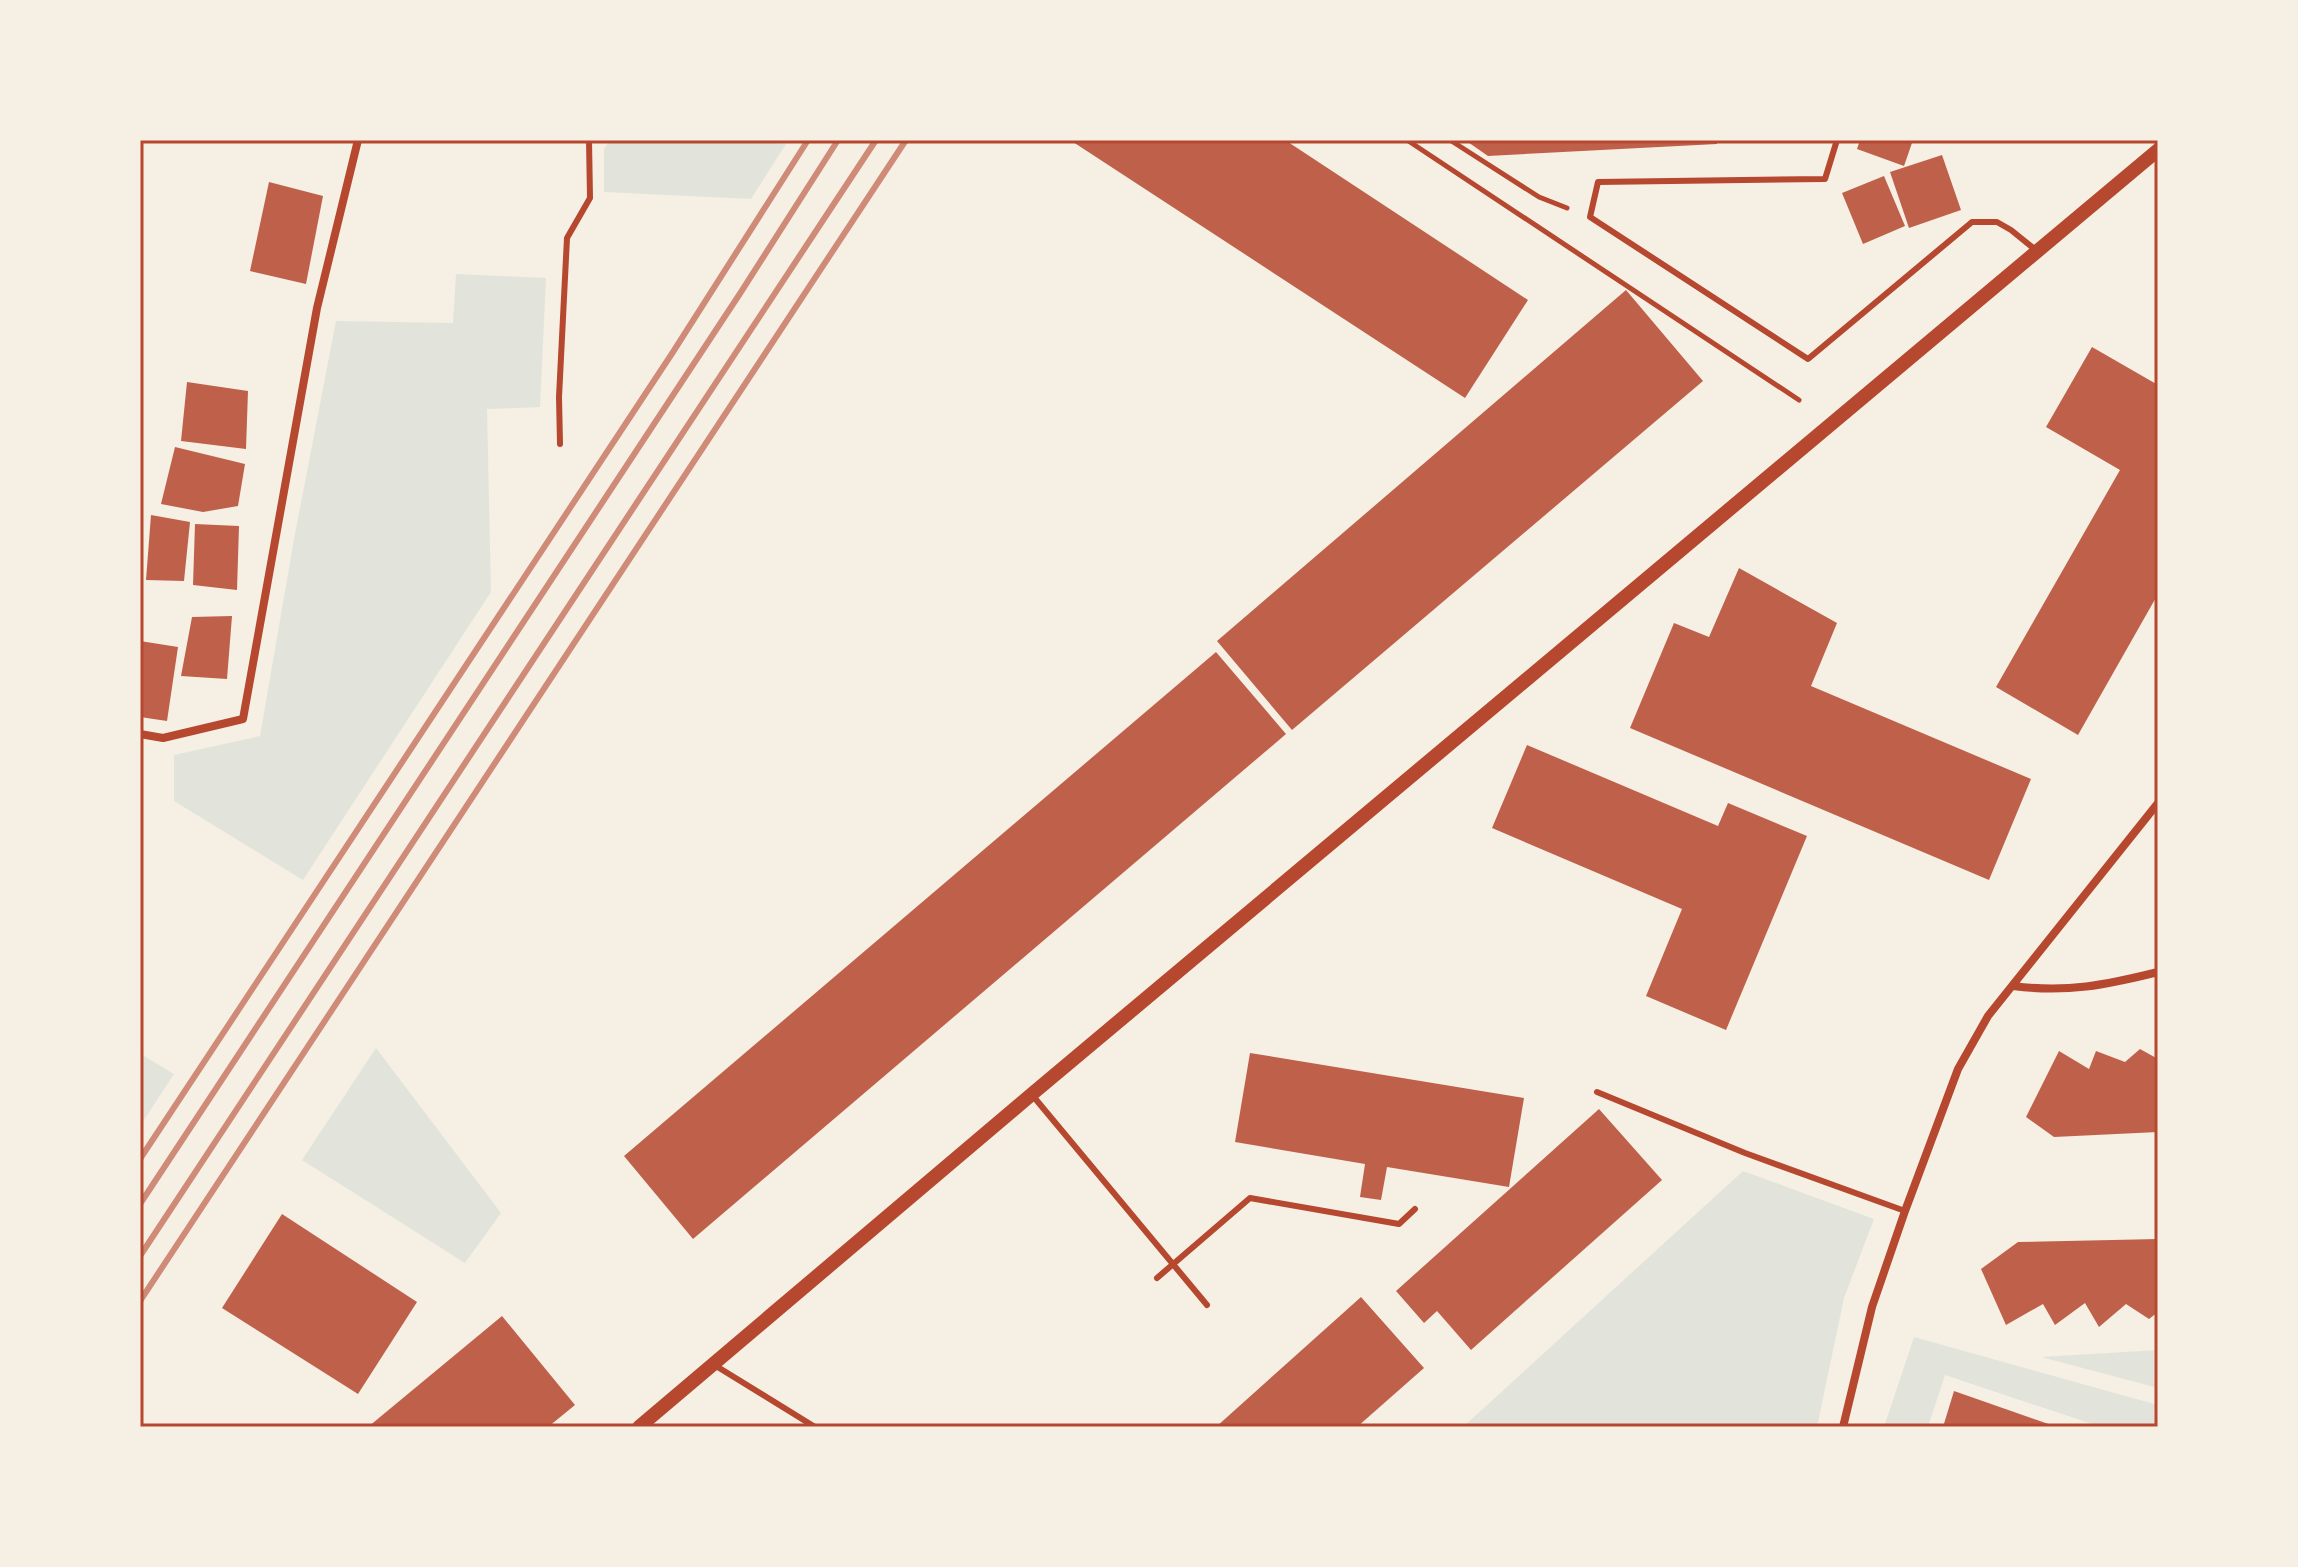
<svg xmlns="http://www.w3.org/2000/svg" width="2298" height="1567" viewBox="0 0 2298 1567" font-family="Georgia,serif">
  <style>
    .green { fill: #e2e4dc }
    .building { fill: #bf614a }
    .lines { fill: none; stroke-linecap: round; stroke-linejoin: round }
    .path { stroke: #b5482f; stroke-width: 5 }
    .service { stroke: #b5482f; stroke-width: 6 }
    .minor { stroke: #b5482f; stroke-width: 8 }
    .tertiary { stroke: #b5482f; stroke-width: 14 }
    .rail { stroke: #cf8b77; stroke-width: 6 }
    .neatline { fill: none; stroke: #b5482f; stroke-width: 3 }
  </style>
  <rect width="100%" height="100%" fill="#f6efe4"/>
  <path class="green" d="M 610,140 L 717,140 L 786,144 L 751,199 L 604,192 L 604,149 Z
    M 456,274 L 546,278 L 540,407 L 487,409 L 491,592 L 303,880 L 174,801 L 174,755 L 260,736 L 294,539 L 336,321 L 453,323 Z
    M 140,1047 L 144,1056 L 174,1074 L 140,1126 Z
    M 376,1048 L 501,1213 L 465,1263 L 302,1160 Z
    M 1743,1171 L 1874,1219 L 1844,1298 L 1817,1427 L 1463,1427 Z
    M 1914,1337 L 2158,1405 L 2158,1427 L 2101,1427 L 1945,1375 L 1928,1427 L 1884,1427 Z
    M 2158,1350 L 2158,1388 L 2041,1357 Z"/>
  <path class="building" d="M 1070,140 L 1285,140 L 1528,300 L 1465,398 Z
    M 1465,140 L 1717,140 L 1717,144 L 1488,156 Z
    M 1860,140 L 1913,140 L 1904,166 L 1857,149 Z
    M 1942,155 L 1961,210 L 1909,228 L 1890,172 Z
    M 1884,176 L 1905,226 L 1863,244 L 1842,193 Z
    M 269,182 L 323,196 L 306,284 L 250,271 Z
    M 1626,290 L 1703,381 L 1292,730 L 1217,641 Z
    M 2092,347 L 2158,385 L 2158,594 L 2078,735 L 1996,687 L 2120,470 L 2046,427 Z
    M 187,382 L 248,391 L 246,449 L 181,441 Z
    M 175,447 L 245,464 L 238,506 L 203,512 L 161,504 Z
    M 151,515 L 190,522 L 184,581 L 146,580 Z
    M 195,524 L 239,526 L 237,590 L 193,585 Z
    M 1739,568 L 1837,623 L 1811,686 L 2031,779 L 1989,880 L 1630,728 L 1674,623 L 1709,637 Z
    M 232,616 L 227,679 L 181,676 L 192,617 Z
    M 140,641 L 178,647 L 167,721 L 140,717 Z
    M 1216,652 L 1286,734 L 693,1239 L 624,1156 Z
    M 1527,745 L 1718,826 L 1728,803 L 1807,836 L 1726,1030 L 1646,996 L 1682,909 L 1492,828 Z
    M 2140,1049 L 2158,1059 L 2158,1132 L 2054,1137 L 2026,1117 L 2059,1051 L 2089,1069 L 2096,1051 L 2125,1062 Z
    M 1250,1053 L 1524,1098 L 1509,1187 L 1387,1167 L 1381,1200 L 1360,1197 L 1365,1164 L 1235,1142 Z
    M 1599,1109 L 1662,1180 L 1471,1350 L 1437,1311 L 1424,1323 L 1396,1291 Z
    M 282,1214 L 417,1302 L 358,1394 L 222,1308 Z
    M 2158,1239 L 2158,1312 L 2149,1319 L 2126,1304 L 2099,1327 L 2085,1303 L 2055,1325 L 2043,1304 L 2006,1325 L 1981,1269 L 2018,1242 Z
    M 1361,1297 L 1424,1368 L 1357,1427 L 1216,1427 Z
    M 502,1316 L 575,1405 L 548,1427 L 368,1427 Z
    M 1954,1391 L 2057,1427 L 1943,1427 Z"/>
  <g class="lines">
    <path class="path" d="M 1407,140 L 1799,400
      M 1450,140 L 1539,197 L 1567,208"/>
    <path class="service" d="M 1837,140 L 1825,179 L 1598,182 L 1590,217 L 1808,359 L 1972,222 L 1997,222 L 2011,230 L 2037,251
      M 560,444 L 559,397 L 567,238 L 590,198 L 589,140
      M 1597,1092 L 1745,1153 L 1905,1211
      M 1033,1096 L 1207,1305
      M 1157,1278 L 1250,1198 L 1399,1224 L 1415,1209
      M 716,1366 L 815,1427"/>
    <path class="minor" d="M 140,734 L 163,738 L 243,719 L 317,308 L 358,140
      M 2013,986 C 2067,993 2106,985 2158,972
      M 1843,1427 L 1872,1307 L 1905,1211 L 1958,1069 L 1988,1016 L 2158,803"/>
    <path class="tertiary" d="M 639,1427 L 1032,1094 L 2158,150"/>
    <path class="rail" d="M 140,1159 L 673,352 L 808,140
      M 140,1204 L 741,292 L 838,140
      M 140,1256 L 876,140
      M 140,1301 L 906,140"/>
  </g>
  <rect width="2298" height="1567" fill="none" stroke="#f6efe4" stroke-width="284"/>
  <rect x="142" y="142" width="2014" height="1283" class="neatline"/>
</svg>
